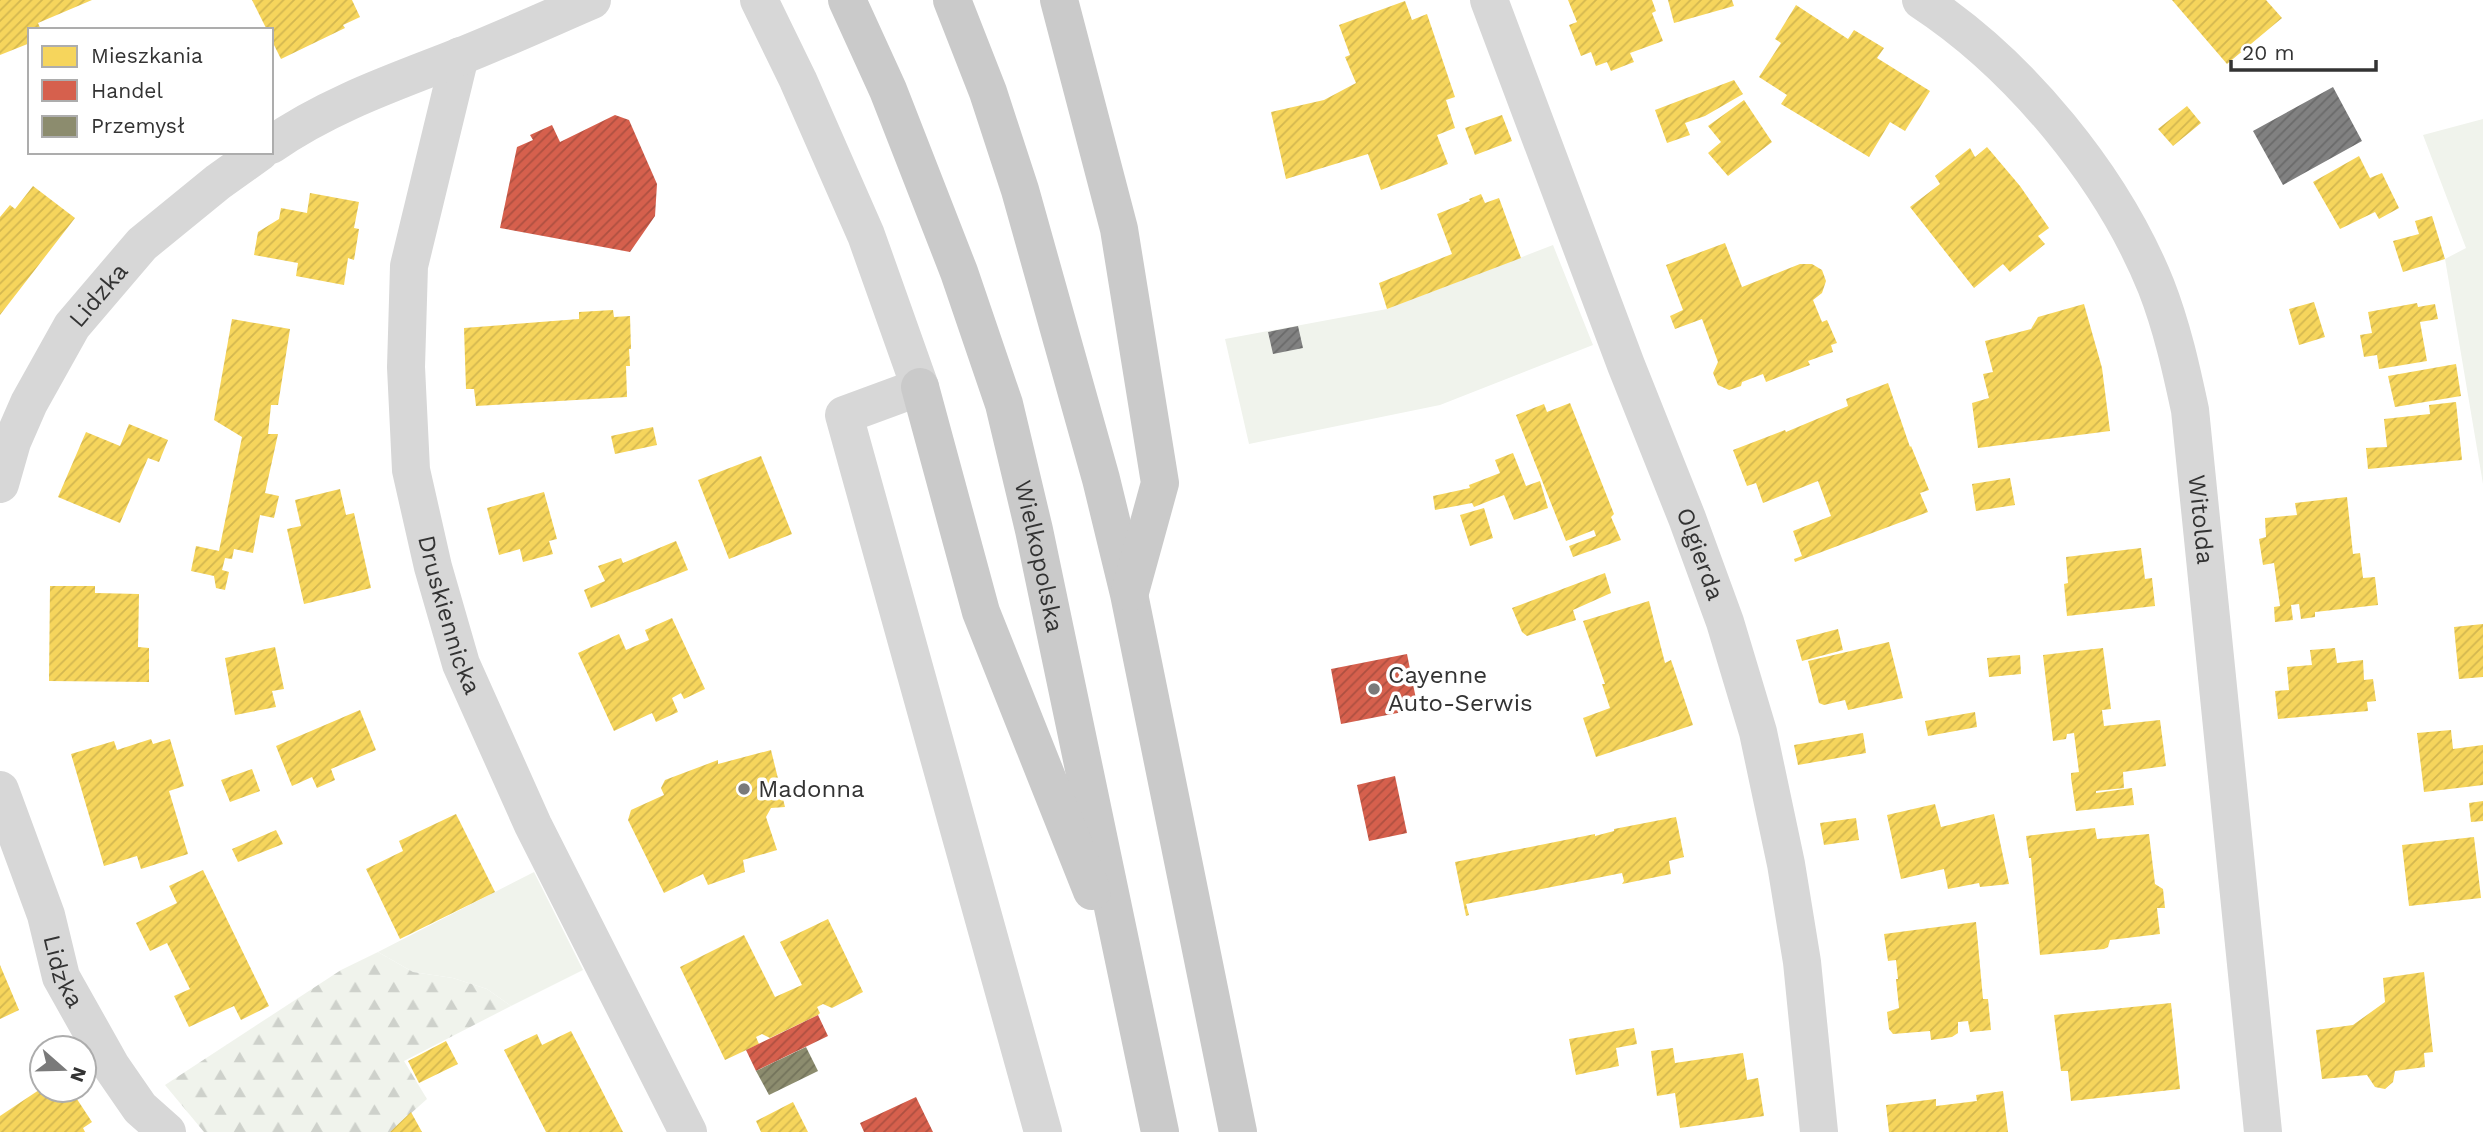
<svg xmlns="http://www.w3.org/2000/svg" width="2483" height="1132" viewBox="0 0 2483 1132" font-family="'Work Sans',sans-serif">
  <style>
    .green { fill: #f0f3ec }
    .forest { fill: url(#forest-firs) }
    .homes { fill: url(#homes-hatch) }
    .shops { fill: url(#shops-hatch) }
    .industry { fill: url(#industry-hatch) }
    .building { fill: url(#building-hatch) }
    .lines { fill: none; stroke-linecap: round; stroke-linejoin: round }
    .minor { stroke: #d7d7d7; stroke-width: 38 }
    .major { stroke: #cacaca; stroke-width: 38 }
    .poi-dot { fill: #7a7a7a; stroke: #fff; stroke-width: 2.5 }
    .labels { text-anchor: middle; dominant-baseline: central; stroke-width: 7; stroke-linejoin: round; paint-order: stroke }
    .street-label { font-size: 24px; fill: #333; stroke: #fff }
    .poi-label { font-size: 24px; fill: #333; stroke: #fff; text-anchor: start }
  </style>
  <defs>
    <pattern id="forest-firs" width="22" height="20" patternUnits="userSpaceOnUse" patternTransform="scale(1.75)"><rect width="22" height="20" fill="#f0f3ec"/><path d="M5 1l3.5 6h-7zM16 11l3.5 6h-7z" fill="#ced1cb"/></pattern>
    <pattern id="homes-hatch" width="6" height="6" patternUnits="userSpaceOnUse" patternTransform="scale(1.75)"><rect width="6" height="6" fill="#f6d55c"/><path d="M-1 1l2-2M0 6l6-6M5 7l2-2" fill="none" stroke="#d3b750"/></pattern>
    <pattern id="shops-hatch" width="6" height="6" patternUnits="userSpaceOnUse" patternTransform="scale(1.75)"><rect width="6" height="6" fill="#d6604d"/><path d="M-1 1l2-2M0 6l6-6M5 7l2-2" fill="none" stroke="#ae5041"/></pattern>
    <pattern id="industry-hatch" width="6" height="6" patternUnits="userSpaceOnUse" patternTransform="scale(1.75)"><rect width="6" height="6" fill="#8c8c6e"/><path d="M-1 1l2-2M0 6l6-6M5 7l2-2" fill="none" stroke="#73735b"/></pattern>
    <pattern id="building-hatch" width="6" height="6" patternUnits="userSpaceOnUse" patternTransform="scale(1.75)"><rect width="6" height="6" fill="#818181"/><path d="M-1 1l2-2M0 6l6-6M5 7l2-2" fill="none" stroke="#6a6a6a"/></pattern>
  </defs>
  <rect width="100%" height="100%" fill="#fff"/>
  <path class="green" d="M 2483,119 L 2483,484 L 2445,259 L 2466,248 L 2423,135 Z
    M 1553,245 L 1593,345 L 1440,405 L 1249,444 L 1225,339 L 1387,309 Z
    M 534,872 L 583,970 L 511,1006 L 487,989 L 453,978 L 413,972 L 378,952 Z"/>
  <path class="forest" d="M 378,952 L 413,972 L 453,978 L 487,989 L 511,1006 L 404,1061 L 427,1099 L 390,1132 L 204,1132 L 165,1085 L 341,970 Z"/>
  <path class="homes" d="M 0,0 L 92,0 L 38,23 L 41,30 L 30,30 L 30,43 L 0,55 Z
    M 252,0 L 352,0 L 360,17 L 343,25 L 345,28 L 281,59 L 271,39 L 271,30 L 267,30 Z
    M 1568,0 L 1652,0 L 1656,11 L 1652,13 L 1663,41 L 1630,53 L 1634,62 L 1611,71 L 1607,62 L 1596,66 L 1591,52 L 1581,56 L 1569,25 L 1577,22 Z
    M 1668,0 L 1732,0 L 1734,6 L 1674,23 Z
    M 2172,0 L 2266,0 L 2282,18 L 2227,64 Z
    M 1405,1 L 1412,20 L 1427,14 L 1455,97 L 1446,100 L 1455,128 L 1437,135 L 1448,164 L 1381,190 L 1368,154 L 1286,179 L 1271,112 L 1324,100 L 1356,83 L 1345,57 L 1350,55 L 1339,25 Z
    M 1796,5 L 1848,39 L 1854,30 L 1884,48 L 1877,58 L 1930,91 L 1905,131 L 1890,122 L 1869,157 L 1781,104 L 1787,95 L 1759,77 L 1781,43 L 1775,39 Z
    M 1734,80 L 1743,94 L 1705,116 L 1685,123 L 1690,135 L 1667,143 L 1655,110 Z
    M 1744,100 L 1772,142 L 1728,176 L 1708,153 L 1721,142 L 1708,126 Z
    M 2187,106 L 2201,123 L 2173,146 L 2158,129 Z
    M 1502,115 L 1512,141 L 1475,155 L 1465,128 Z
    M 1987,147 L 2020,186 L 2049,228 L 2038,236 L 2045,244 L 2010,272 L 2003,264 L 1974,288 L 1910,207 L 1940,184 L 1935,176 L 1970,148 L 1975,157 Z
    M 2359,156 L 2370,178 L 2382,173 L 2399,208 L 2379,219 L 2375,212 L 2340,229 L 2313,182 Z
    M 33,186 L 75,218 L 0,315 L 0,217 L 10,205 L 15,209 Z
    M 310,193 L 359,202 L 354,228 L 359,229 L 354,260 L 348,258 L 344,285 L 296,276 L 298,263 L 254,255 L 258,232 L 279,219 L 281,208 L 307,213 Z
    M 1481,194 L 1485,203 L 1499,198 L 1521,258 L 1387,309 L 1379,283 L 1452,254 L 1437,214 L 1470,201 L 1469,199 Z
    M 2432,216 L 2445,259 L 2403,272 L 2393,241 L 2419,234 L 2415,221 Z
    M 1725,243 L 1742,287 L 1800,264 L 1812,264 L 1822,270 L 1826,281 L 1822,293 L 1813,300 L 1822,322 L 1827,320 L 1837,343 L 1831,345 L 1833,352 L 1808,361 L 1810,365 L 1766,382 L 1763,374 L 1742,382 L 1741,386 L 1729,390 L 1718,385 L 1713,373 L 1718,362 L 1702,319 L 1675,329 L 1670,316 L 1683,310 L 1666,265 Z
    M 2314,302 L 2325,337 L 2299,345 L 2289,309 Z
    M 2417,303 L 2418,307 L 2435,304 L 2438,319 L 2420,322 L 2427,361 L 2379,369 L 2377,355 L 2364,357 L 2360,335 L 2372,333 L 2368,312 Z
    M 2084,304 L 2102,368 L 2110,431 L 1978,448 L 1972,403 L 1989,398 L 1983,374 L 1993,372 L 1985,341 L 2031,329 L 2038,317 Z
    M 613,310 L 614,317 L 630,316 L 631,349 L 629,349 L 630,366 L 626,366 L 627,397 L 476,406 L 474,389 L 466,389 L 464,328 L 579,319 L 579,312 Z
    M 232,319 L 290,329 L 278,405 L 271,405 L 268,434 L 278,434 L 265,493 L 279,496 L 274,518 L 260,515 L 253,553 L 234,549 L 232,559 L 225,558 L 222,570 L 229,572 L 225,590 L 216,588 L 214,576 L 191,571 L 196,546 L 219,551 L 242,437 L 214,420 Z
    M 2456,364 L 2461,396 L 2395,407 L 2388,376 Z
    M 1888,383 L 1910,447 L 1911,446 L 1929,490 L 1920,493 L 1928,512 L 1795,562 L 1794,559 L 1802,556 L 1793,531 L 1831,516 L 1818,481 L 1763,503 L 1756,483 L 1747,486 L 1733,450 L 1785,430 L 1786,432 L 1848,406 L 1846,399 Z
    M 2456,402 L 2462,460 L 2368,469 L 2366,448 L 2387,447 L 2384,419 L 2430,414 L 2429,405 Z
    M 1570,403 L 1614,514 L 1611,517 L 1621,540 L 1573,557 L 1569,546 L 1596,536 L 1594,530 L 1566,541 L 1516,415 L 1544,404 L 1547,412 Z
    M 129,424 L 168,440 L 159,462 L 148,458 L 120,523 L 58,497 L 86,432 L 120,446 Z
    M 653,427 L 657,445 L 615,454 L 611,436 Z
    M 1513,453 L 1526,486 L 1540,481 L 1548,508 L 1514,520 L 1504,495 L 1474,507 L 1472,503 L 1435,510 L 1433,496 L 1470,488 L 1469,485 L 1500,473 L 1495,460 Z
    M 761,456 L 792,534 L 729,559 L 698,480 Z
    M 2010,478 L 2015,505 L 1976,511 L 1972,484 Z
    M 340,489 L 346,515 L 354,513 L 371,588 L 304,604 L 287,529 L 301,526 L 295,500 Z
    M 544,492 L 557,539 L 549,541 L 553,554 L 523,562 L 520,549 L 499,555 L 487,508 Z
    M 2347,497 L 2353,554 L 2360,553 L 2363,578 L 2375,577 L 2378,605 L 2315,612 L 2315,617 L 2301,619 L 2299,604 L 2291,605 L 2293,620 L 2275,622 L 2274,607 L 2280,606 L 2274,563 L 2263,565 L 2259,539 L 2266,537 L 2265,518 L 2297,515 L 2295,503 Z
    M 1484,508 L 1493,538 L 1470,546 L 1460,515 Z
    M 676,541 L 688,570 L 591,608 L 584,590 L 605,581 L 598,566 L 621,558 L 623,563 Z
    M 2141,548 L 2145,579 L 2152,578 L 2155,606 L 2067,616 L 2064,584 L 2068,583 L 2066,557 Z
    M 1605,573 L 1611,593 L 1573,610 L 1576,620 L 1527,636 L 1522,632 L 1512,608 Z
    M 50,586 L 95,586 L 95,593 L 139,594 L 138,647 L 149,648 L 149,682 L 49,681 Z
    M 1649,601 L 1665,663 L 1671,660 L 1693,725 L 1596,757 L 1583,718 L 1610,708 L 1602,684 L 1605,684 L 1583,621 Z
    M 672,618 L 705,689 L 684,699 L 681,693 L 672,698 L 678,712 L 656,722 L 652,713 L 614,731 L 578,653 L 619,634 L 626,650 L 649,640 L 645,630 Z
    M 2483,624 L 2483,677 L 2459,679 L 2454,627 Z
    M 1838,629 L 1843,650 L 1802,661 L 1796,640 Z
    M 1889,642 L 1903,698 L 1848,710 L 1845,700 L 1824,705 L 1819,703 L 1808,661 Z
    M 275,647 L 284,689 L 272,691 L 276,707 L 235,715 L 225,658 Z
    M 2103,648 L 2111,709 L 2102,710 L 2104,726 L 2160,720 L 2166,766 L 2123,772 L 2124,788 L 2096,791 L 2096,793 L 2132,788 L 2134,805 L 2076,811 L 2071,778 L 2071,773 L 2079,772 L 2074,733 L 2067,734 L 2066,739 L 2053,741 L 2043,655 Z
    M 2335,648 L 2337,663 L 2363,660 L 2364,680 L 2373,679 L 2376,701 L 2367,702 L 2368,711 L 2278,719 L 2275,691 L 2289,690 L 2287,667 L 2312,665 L 2310,650 Z
    M 2020,655 L 2021,674 L 1989,677 L 1987,658 Z
    M 360,710 L 376,750 L 331,769 L 335,780 L 317,788 L 312,777 L 292,786 L 276,746 Z
    M 1975,712 L 1977,727 L 1928,736 L 1925,721 Z
    M 2451,730 L 2453,749 L 2483,745 L 2483,785 L 2424,792 L 2417,733 Z
    M 1863,733 L 1866,753 L 1798,765 L 1794,745 Z
    M 151,739 L 153,744 L 170,739 L 184,786 L 169,791 L 188,854 L 141,869 L 137,856 L 104,866 L 71,754 L 114,741 L 117,750 Z
    M 771,750 L 785,807 L 771,808 L 766,817 L 777,850 L 743,860 L 745,872 L 708,885 L 703,874 L 664,893 L 628,820 L 631,810 L 664,795 L 661,788 L 665,780 L 718,760 L 718,764 Z
    M 252,769 L 260,791 L 230,802 L 221,780 Z
    M 2483,801 L 2483,821 L 2471,822 L 2469,803 Z
    M 1935,804 L 1941,827 L 1994,814 L 2009,884 L 1980,887 L 1979,883 L 1948,889 L 1944,869 L 1901,879 L 1887,815 Z
    M 456,814 L 495,892 L 400,939 L 366,869 L 403,851 L 399,841 Z
    M 1676,817 L 1684,857 L 1669,861 L 1671,874 L 1622,884 L 1624,881 L 1622,873 L 1466,904 L 1469,915 L 1466,916 L 1455,862 L 1595,834 L 1595,836 L 1614,831 L 1614,829 Z
    M 1856,818 L 1859,840 L 1824,845 L 1820,823 Z
    M 2095,828 L 2097,839 L 2149,834 L 2155,884 L 2163,889 L 2165,908 L 2157,908 L 2160,934 L 2110,940 L 2108,947 L 2104,949 L 2040,955 L 2031,858 L 2029,858 L 2026,836 Z
    M 276,830 L 283,844 L 238,862 L 232,849 Z
    M 2474,837 L 2481,898 L 2409,906 L 2402,845 Z
    M 203,870 L 269,1006 L 241,1020 L 234,1006 L 189,1027 L 174,996 L 190,989 L 167,943 L 150,951 L 136,923 L 177,903 L 169,886 Z
    M 828,919 L 863,992 L 832,1008 L 823,1004 L 817,1007 L 820,1013 L 818,1015 L 770,1038 L 762,1034 L 756,1037 L 759,1044 L 725,1060 L 680,967 L 744,935 L 775,997 L 802,985 L 780,942 Z
    M 1976,922 L 1983,999 L 1988,999 L 1991,1030 L 1970,1032 L 1968,1021 L 1958,1022 L 1958,1033 L 1952,1037 L 1931,1040 L 1930,1031 L 1893,1034 L 1889,1029 L 1887,1012 L 1899,1008 L 1896,979 L 1898,979 L 1896,960 L 1888,961 L 1884,934 Z
    M 0,965 L 19,1010 L 0,1019 Z
    M 2424,972 L 2433,1052 L 2424,1053 L 2425,1067 L 2395,1071 L 2393,1082 L 2385,1089 L 2375,1087 L 2367,1075 L 2322,1079 L 2316,1030 L 2353,1025 L 2385,1002 L 2383,978 Z
    M 2171,1003 L 2180,1089 L 2071,1101 L 2068,1071 L 2061,1071 L 2054,1015 Z
    M 1634,1028 L 1637,1044 L 1616,1048 L 1619,1066 L 1576,1075 L 1569,1039 Z
    M 571,1031 L 599,1085 L 623,1132 L 546,1132 L 504,1050 L 537,1034 L 542,1045 Z
    M 446,1041 L 458,1064 L 419,1083 L 408,1061 Z
    M 1673,1048 L 1675,1063 L 1743,1053 L 1747,1080 L 1758,1078 L 1764,1116 L 1680,1128 L 1675,1093 L 1657,1096 L 1651,1051 Z
    M 42,1088 L 42,1090 L 71,1090 L 92,1122 L 83,1128 L 85,1132 L 0,1132 L 0,1116 Z
    M 2003,1091 L 2008,1132 L 1889,1132 L 1886,1105 L 1936,1099 L 1936,1106 L 1977,1101 L 1976,1095 Z
    M 793,1102 L 808,1132 L 761,1132 L 756,1121 Z
    M 411,1112 L 422,1132 L 390,1132 Z"/>
  <path class="shops" d="M 615,115 L 629,120 L 657,184 L 655,216 L 630,252 L 500,228 L 517,147 L 533,140 L 530,135 L 552,125 L 560,142 Z
    M 1407,654 L 1418,709 L 1341,724 L 1331,669 Z
    M 1395,776 L 1407,833 L 1369,841 L 1357,785 Z
    M 818,1015 L 828,1036 L 756,1071 L 746,1050 Z
    M 916,1097 L 933,1132 L 864,1132 L 860,1123 Z"/>
  <path class="industry" d="M 806,1047 L 818,1071 L 769,1095 L 756,1071 Z"/>
  <path class="building" d="M 2333,87 L 2362,141 L 2283,185 L 2253,131 Z
    M 1298,326 L 1303,348 L 1273,354 L 1268,332 Z"/>
  <g class="lines">
    <g class="minor">
      <path d="M 759,0 L 798,80 L 866,235 L 920,387 L 844,415 L 1043,1132"/>
      <path id="s1" d="M 1489,0 L 1626,365 L 1687,518 L 1725,622 L 1758,732 L 1786,864 L 1802,962 L 1819,1132"/>
      <path id="s2" d="M 1921,0 C 2020,65 2112,177 2156,286 C 2172,327 2181,368 2190,410 L 2263,1132"/>
      <path id="s3" d="M 460,56 L 409,266 L 406,367 L 411,470 L 433,567 L 461,664 L 533,825 L 688,1132"/>
      <path d="M 271,145 C 328,105 395,82 459,57 C 504,39 548,19 592,0"/>
      <path id="s4" d="M 0,484 L 12,442 L 29,403 L 72,326 L 142,244 L 218,182 L 260,152"/>
      <path id="s5" d="M 0,790 L 46,915 L 61,977 L 111,1066 L 140,1108 L 167,1132"/>
    </g>
    <g class="major">
      <path id="s6" d="M 847,0 L 888,90 L 959,272 L 1004,404 L 1034,530 L 1160,1132"/>
      <path d="M 952,0 L 988,92 L 1020,190 L 1101,479 L 1129,594 L 1238,1132"/>
      <path d="M 1059,0 L 1119,229 L 1160,483 L 1130,592"/>
      <path d="M 920,387 L 981,612 L 1092,891"/>
    </g>
  </g>
  <g class="poi-dot">
    <circle cx="1374" cy="689" r="7"/>
    <circle cx="744" cy="789" r="7"/>
  </g>
  <g class="labels">
    <g class="street-label">
      <text stroke="none"><textPath href="#s4" startOffset="215">Lidzka</textPath></text>
      <text stroke="none"><textPath href="#s2" startOffset="614">Witolda</textPath></text>
      <text stroke="none"><textPath href="#s1" startOffset="593">Olgierda</textPath></text>
      <text stroke="none"><textPath href="#s6" startOffset="590">Wielkopolska</textPath></text>
      <text stroke="none"><textPath href="#s3" startOffset="570">Druskiennicka</textPath></text>
      <text stroke="none"><textPath href="#s5" startOffset="192">Lidzka</textPath></text>
    </g>
    <g class="poi-label">
      <text x="1388" y="675">Cayenne<tspan x="1388" dy="28">Auto-Serwis</tspan></text>
      <text x="758" y="789">Madonna</text>
    </g>
  </g>
  <rect x="28" y="28" width="245" height="126" fill="#ffffff" stroke="#adadad" stroke-width="2"/>
  <rect x="42" y="46" width="35" height="21" fill="#f6d55c" stroke="#adadad" stroke-width="2"/>
  <text x="91" y="63" font-size="21" fill="#333333">Mieszkania</text>
  <rect x="42" y="80" width="35" height="21" fill="#d6604d" stroke="#adadad" stroke-width="2"/>
  <text x="91" y="98" font-size="21" fill="#333333">Handel</text>
  <rect x="42" y="116" width="35" height="21" fill="#8c8c6e" stroke="#adadad" stroke-width="2"/>
  <text x="91" y="133" font-size="21" fill="#333333">Przemysł</text>
  <g transform="translate(63 1069) rotate(110)"><circle r="33" fill="#ffffff" stroke="#adadad" stroke-width="2"/>
  <path d="M0-5L12 26L0 18L-12 26Z" fill="#7a7a7a"/>
  <text y="-10" font-size="19" font-weight="bold" text-anchor="middle" fill="#333333">N</text>
  </g>
  <path d="M2231 60v10h145v-10" fill="none" stroke="#333333" stroke-width="3.5"/>
  <text x="2242" y="60" font-size="21" fill="#333333" stroke="#ffffff" stroke-width="5" paint-order="stroke">20 m</text>
</svg>
